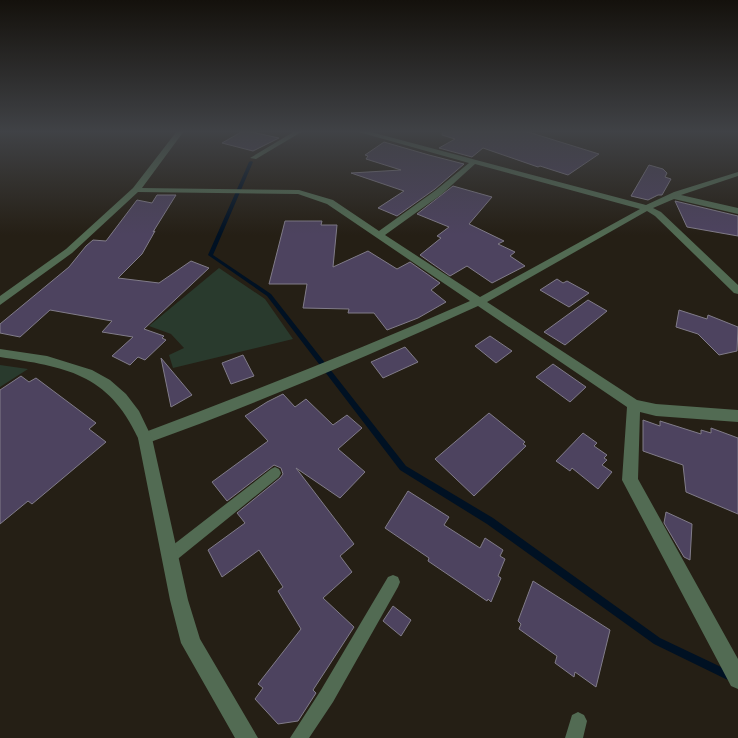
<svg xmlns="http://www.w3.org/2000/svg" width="738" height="738" viewBox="0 0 738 738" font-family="Signika,sans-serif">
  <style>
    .green { fill: #293a2d }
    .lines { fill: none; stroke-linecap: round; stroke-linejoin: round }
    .stream { fill: #001123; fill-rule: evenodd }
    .building { fill: #4d435f; stroke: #817c89 }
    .service { fill: #526b53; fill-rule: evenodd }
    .minor { fill: #526b53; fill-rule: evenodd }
    .tertiary { fill: #526b53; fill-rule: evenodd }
  </style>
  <rect width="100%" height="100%" fill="#251f15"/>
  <path class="green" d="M 219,268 L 265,299 L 293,339 L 173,368 L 169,355 L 184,348 L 171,334 L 149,326 Z
    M 0,365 L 28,369 L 0,387 Z"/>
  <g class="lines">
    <path class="stream" d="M 251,161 L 253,162 L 213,255 L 271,294 L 406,466 L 493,518 L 660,638 L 738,675 L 738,685 L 654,644 L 487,524 L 400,470 L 267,296 L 208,255 L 249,162 Z"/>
  </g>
  <path class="building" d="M 243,131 L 247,131 L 279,138 L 253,151 L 222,143 Z
    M 443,131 L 525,131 L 599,154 L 568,175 L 540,166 L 538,167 L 483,148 L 472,157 L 439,148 L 455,139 L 442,135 Z
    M 384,142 L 429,155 L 464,164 L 435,189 L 397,216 L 378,208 L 404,191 L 351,173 L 401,170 L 366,159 L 368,156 L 365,155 Z
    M 649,165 L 663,169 L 667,173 L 665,177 L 671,179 L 662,195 L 658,195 L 648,200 L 631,196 Z
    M 453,186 L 492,197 L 469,224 L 504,241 L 498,244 L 515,252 L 510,256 L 525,266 L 492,283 L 467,266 L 450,276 L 420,255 L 441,238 L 437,236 L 449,227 L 417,214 Z
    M 157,195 L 176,195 L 153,232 L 155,231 L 142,254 L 118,278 L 159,283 L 191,261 L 209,268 L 144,329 L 164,336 L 162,338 L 166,340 L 145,360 L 138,357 L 130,365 L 112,356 L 133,337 L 102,332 L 112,321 L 50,310 L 20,337 L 0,333 L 0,324 L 69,267 L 86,246 L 93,240 L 106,241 L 137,200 L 152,203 Z
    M 675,201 L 738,216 L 738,236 L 687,227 Z
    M 285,221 L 322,221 L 321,225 L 337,225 L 333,267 L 368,251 L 397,269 L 410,262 L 440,283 L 431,290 L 446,302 L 418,318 L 387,330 L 374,313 L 348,313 L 349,309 L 303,308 L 307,284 L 269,284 Z
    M 557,279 L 563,283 L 567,281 L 589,293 L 569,307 L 540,290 Z
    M 588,300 L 607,311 L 565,345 L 544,332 Z
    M 679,310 L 707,319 L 708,315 L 738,327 L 737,351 L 719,355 L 698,334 L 676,327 Z
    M 490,336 L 512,351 L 496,363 L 475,346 Z
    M 405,347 L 418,362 L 383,378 L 371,362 Z
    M 243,355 L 254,376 L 231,384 L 222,363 Z
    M 161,358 L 192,395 L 171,407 Z
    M 553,364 L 586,387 L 570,402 L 536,377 Z
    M 21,376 L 29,382 L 36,378 L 96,423 L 89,429 L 106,442 L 32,504 L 28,501 L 0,524 L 0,390 Z
    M 283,394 L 295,407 L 306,399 L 333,425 L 347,415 L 362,428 L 338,449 L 365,472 L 340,498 L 296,468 L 354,544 L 340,556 L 352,572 L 323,598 L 354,627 L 313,690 L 316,693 L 298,721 L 278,724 L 255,699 L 263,688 L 258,684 L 301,629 L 278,591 L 283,587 L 259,550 L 222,577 L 208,550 L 245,523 L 237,513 L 280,478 L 283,474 L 281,468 L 274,465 L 227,501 L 212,482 L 268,441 L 245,416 L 267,402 Z
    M 489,413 L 525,442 L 523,444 L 526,446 L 474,496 L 435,459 Z
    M 643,420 L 660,426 L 660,421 L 701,434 L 701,430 L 711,433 L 711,428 L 738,438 L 738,514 L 686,492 L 683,465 L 643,451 Z
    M 583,433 L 597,443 L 594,446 L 607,455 L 604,458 L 607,460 L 602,465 L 612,472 L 598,489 L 572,468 L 570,471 L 556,461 Z
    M 408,491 L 449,517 L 444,525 L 480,548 L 485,538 L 503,550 L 500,556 L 505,559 L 498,576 L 501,578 L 491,602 L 488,599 L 487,601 L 428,561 L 429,558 L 385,528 Z
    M 666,512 L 692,524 L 690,560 L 684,557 L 664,523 Z
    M 533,581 L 610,630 L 596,687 L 575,672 L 574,677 L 555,663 L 557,656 L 519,629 L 521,624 L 518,621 Z
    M 393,606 L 411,620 L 401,636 L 383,621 Z"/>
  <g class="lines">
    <path class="service" d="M 275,467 L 279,469 L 281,473 L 279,477 L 174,562 L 169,564 L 164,562 L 162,557 L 164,552 L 271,469 Z
      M 393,575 L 398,577 L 400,582 L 398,587 L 333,702 L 309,738 L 290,738 L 321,690 L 388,577 Z
      M 578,712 L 584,715 L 587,721 L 583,738 L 565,738 L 572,715 Z"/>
    <path class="minor" d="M 177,131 L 184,131 L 142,188 L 299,190 L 333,200 L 379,231 L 436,190 L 469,163 L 355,131 L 367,131 L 646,205 L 674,192 L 738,172 L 738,176 L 681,195 L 738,208 L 738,214 L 674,199 L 653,208 L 661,212 L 738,285 L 738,294 L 734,293 L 655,216 L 647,211 L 487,302 L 637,400 L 656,404 L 738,410 L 738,422 L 656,416 L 640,412 L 638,479 L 738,659 L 738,689 L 731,686 L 622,480 L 627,407 L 478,306 C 369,356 258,403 145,444 L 140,442 L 138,438 L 140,434 C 251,392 362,349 470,301 L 327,204 L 298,194 L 138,192 L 72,253 L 0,305 L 0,296 L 66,249 L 133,188 ZM 475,164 L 640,209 L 480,297 L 385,235 L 442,194 Z
      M 295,131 L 303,131 L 256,159 L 250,158 Z"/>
    <path class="tertiary" d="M 0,349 L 47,356 L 92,370 L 110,380 L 126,394 L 139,411 L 152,438 L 188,600 L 200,639 L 258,738 L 235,738 L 181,643 L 170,600 L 138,438 C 108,373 65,367 0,357 Z"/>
  </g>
  <linearGradient id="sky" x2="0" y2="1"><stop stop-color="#14110c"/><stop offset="0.56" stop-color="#404246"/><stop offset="1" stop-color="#404246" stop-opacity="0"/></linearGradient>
  <rect width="738" height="235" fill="url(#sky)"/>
</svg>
